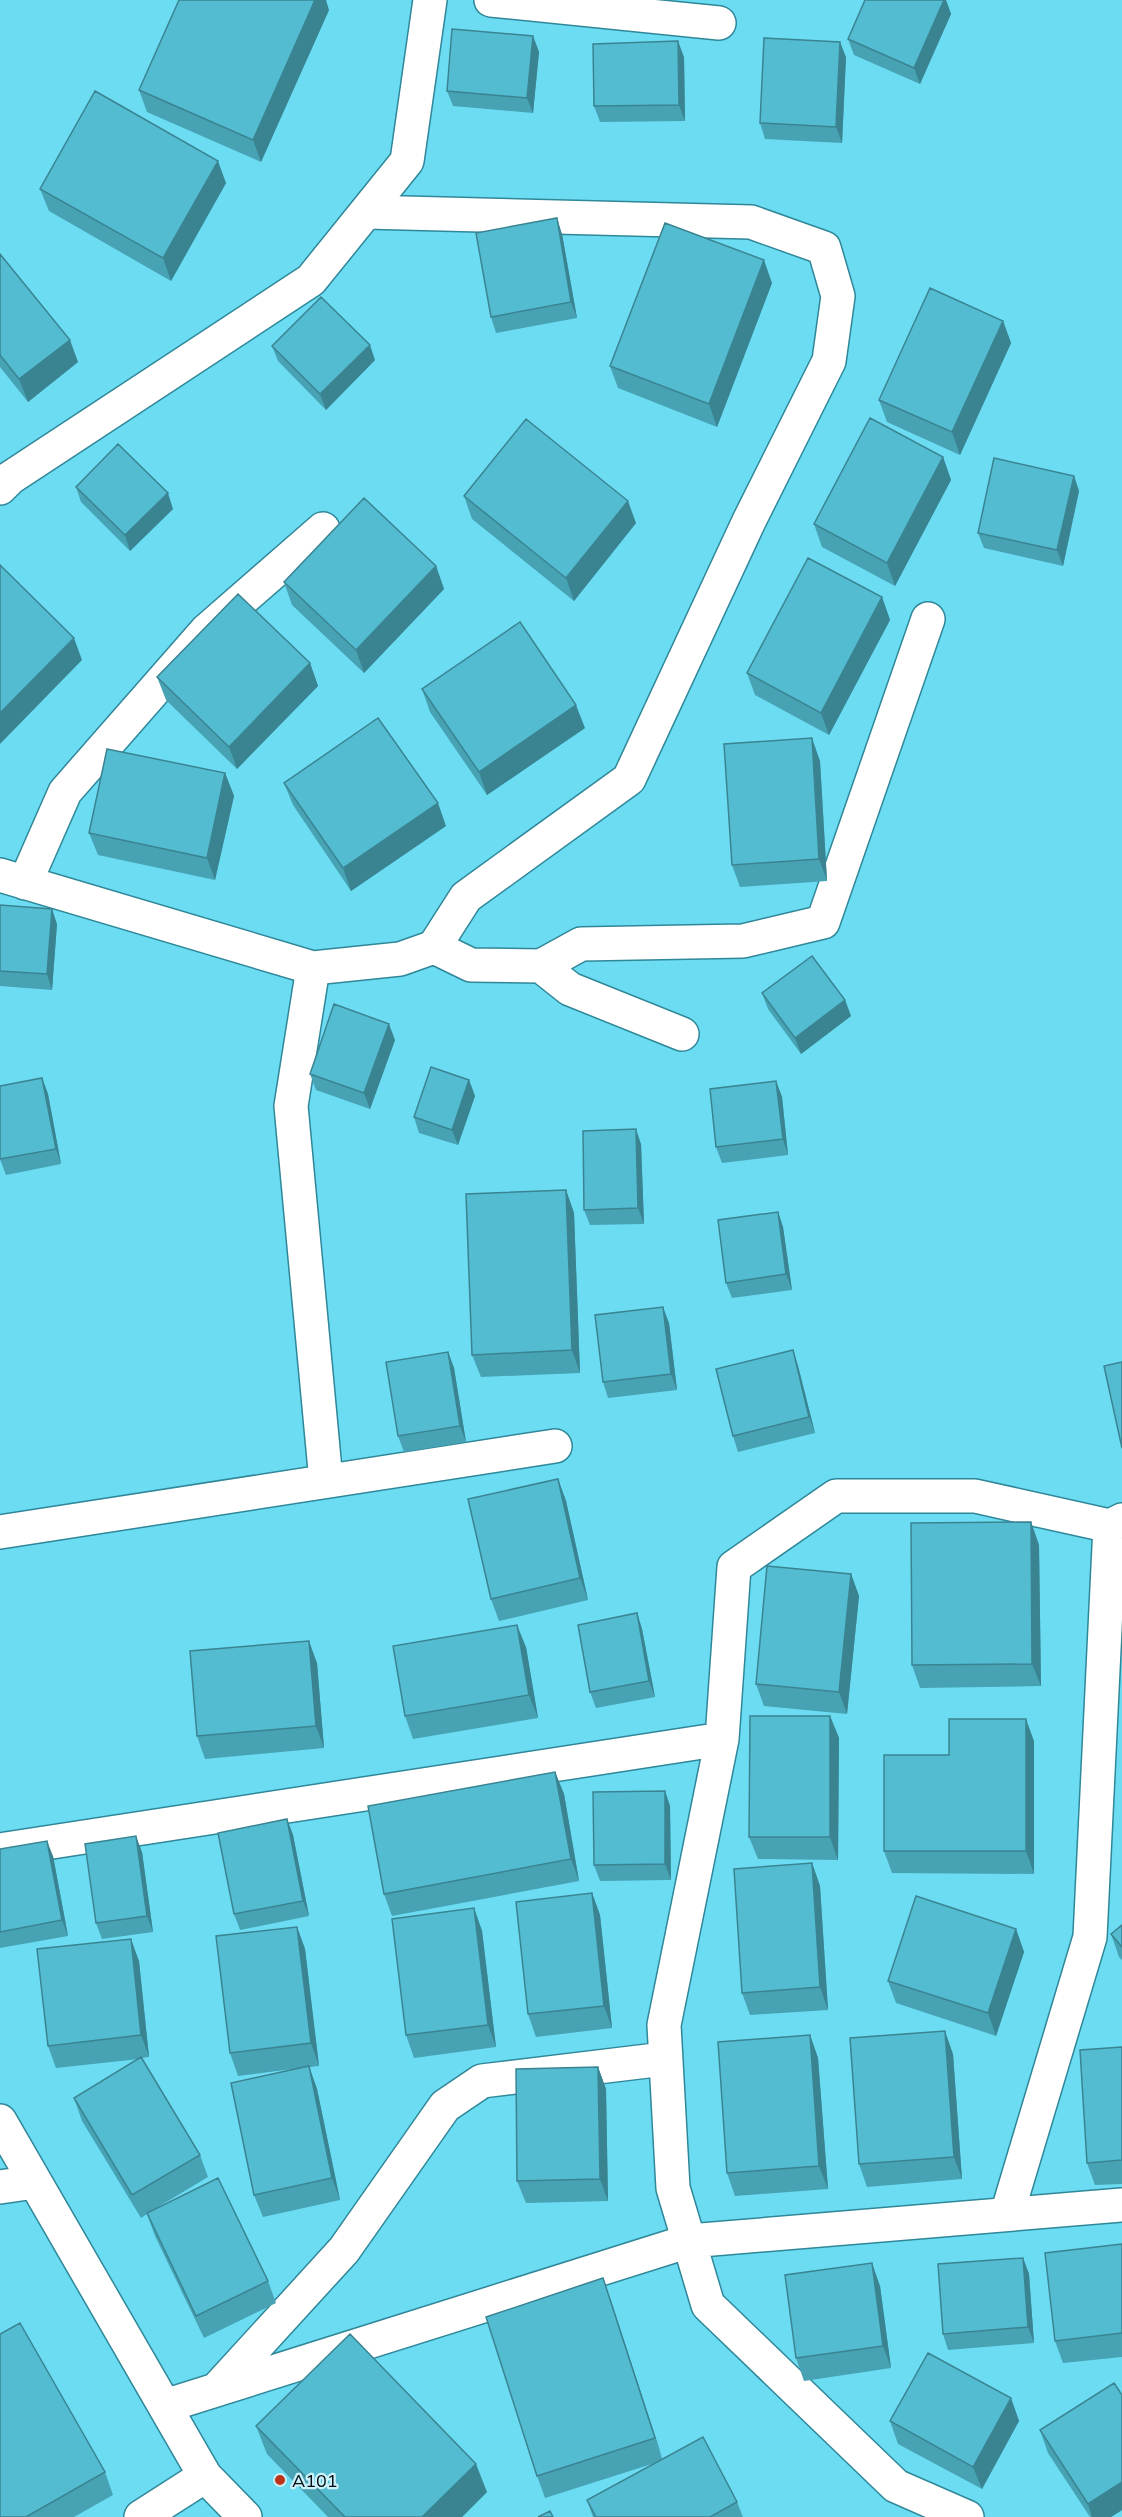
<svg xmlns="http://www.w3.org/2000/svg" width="1122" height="2517" viewBox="0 0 1122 2517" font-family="Mulish,sans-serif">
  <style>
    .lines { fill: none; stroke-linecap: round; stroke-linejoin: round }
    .minor-casing { stroke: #2f8798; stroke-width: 36 }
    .minor { stroke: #fff; stroke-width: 33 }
    .wall { fill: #47a2b4 }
    .shaded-wall { fill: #3a8492 }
    .building { fill: #53bcd1; stroke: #3a8492; stroke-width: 1.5 }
    .poi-dot { fill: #bf3419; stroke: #cbf2fb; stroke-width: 2 }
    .labels { text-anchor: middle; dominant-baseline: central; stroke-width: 4.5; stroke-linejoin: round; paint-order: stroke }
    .poi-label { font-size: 18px; fill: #000f14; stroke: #cbf2fb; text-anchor: start }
  </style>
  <rect width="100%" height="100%" fill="#6cdcf3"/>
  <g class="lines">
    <g class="minor-casing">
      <path id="minor" d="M 491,0 L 719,23
        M 0,488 L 10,478 L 311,280 L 407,161 L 430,0
        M 0,875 L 313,968 L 400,959 L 434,947 L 466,897 L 629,779 L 749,521 L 829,361 L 838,296 L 824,248 L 751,222 L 366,212
        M 25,883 L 65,792 L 206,631 L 323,529
        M 434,947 L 471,965 L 541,966 L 581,944 L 743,941 L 823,922 L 928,619
        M 541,966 L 570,989 L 682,1034
        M 313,968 L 291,1106 L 326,1481
        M 0,1532 L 555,1446
        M 0,1850 L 722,1739
        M 0,2121 L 205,2476 L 245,2517
        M 0,2187 L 35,2182
        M 1007,2214 L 1090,1937 L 1110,1526
        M 217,2389 L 344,2250 L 445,2106 L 482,2081 L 664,2059
        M 165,2406 L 689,2241 L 1122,2205
        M 141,2517 L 205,2476
        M 967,2517 L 896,2486 L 708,2305 L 673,2188 L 664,2025 L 722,1739 L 734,1567 L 836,1496 L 975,1496 L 1110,1526 L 1122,1520"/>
    </g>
    <use href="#minor" class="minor"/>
  </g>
  <path class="wall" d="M 865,0 L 946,0 L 951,14 L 920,84 L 854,55 L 848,39 Z
    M 329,10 L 261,162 L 147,112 L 139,90 Z
    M 533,36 L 539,52 L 533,113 L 453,106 L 447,91 Z
    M 684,57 L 685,121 L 600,122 L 594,106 Z
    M 846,57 L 842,143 L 765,139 L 760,123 Z
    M 226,183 L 171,281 L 49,211 L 40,189 Z
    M 562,234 L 577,318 L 496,333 L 491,317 Z
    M 0,254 L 78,362 L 28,402 L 0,367 Z
    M 772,283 L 717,427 L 618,388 L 610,366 Z
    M 1003,321 L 1011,343 L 960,455 L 887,422 L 879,400 Z
    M 272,346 L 375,360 L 326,410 L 278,361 Z
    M 943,457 L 951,480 L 895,586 L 822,547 L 814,524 Z
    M 1074,476 L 1079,491 L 1063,566 L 984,548 L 978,533 Z
    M 76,487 L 173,509 L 130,551 L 81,502 Z
    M 464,496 L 636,523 L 574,601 L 472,519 Z
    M 436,566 L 444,589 L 364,673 L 292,605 L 284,582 Z
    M 882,597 L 890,620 L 829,735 L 755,695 L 747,673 Z
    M 310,663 L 318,686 L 237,769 L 166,700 L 157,677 Z
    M 422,689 L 585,728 L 487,795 L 430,712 Z
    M 820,761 L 827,881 L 740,887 L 732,865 Z
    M 225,773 L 234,796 L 215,880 L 98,855 L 89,833 Z
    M 284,783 L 446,826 L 351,891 L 293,805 Z
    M 0,905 L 57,924 L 52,990 L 0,986 Z
    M 762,993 L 845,1000 L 851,1016 L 801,1054 L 768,1009 Z
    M 395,1040 L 370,1109 L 316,1090 L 310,1074 Z
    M 42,1078 L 48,1094 L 61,1164 L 6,1175 L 0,1159 Z
    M 469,1080 L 475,1096 L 458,1145 L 419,1133 L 414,1117 Z
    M 776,1081 L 782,1097 L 788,1155 L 722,1163 L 716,1147 Z
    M 641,1144 L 644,1224 L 590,1225 L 584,1210 Z
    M 566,1190 L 574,1213 L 580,1373 L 481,1377 L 472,1355 Z
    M 778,1212 L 783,1227 L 792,1290 L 732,1298 L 726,1283 Z
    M 669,1323 L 677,1390 L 608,1398 L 603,1382 Z
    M 793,1350 L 798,1366 L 815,1433 L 738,1452 L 733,1436 Z
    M 448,1352 L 454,1368 L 466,1442 L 404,1452 L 398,1436 Z
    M 558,1479 L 566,1501 L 588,1600 L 499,1621 L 491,1599 Z
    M 1031,1522 L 1039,1545 L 1041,1686 L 920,1688 L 912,1665 Z
    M 851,1574 L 859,1596 L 847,1714 L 764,1706 L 756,1684 Z
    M 637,1613 L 642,1629 L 655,1697 L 596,1708 L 590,1692 Z
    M 526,1647 L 538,1718 L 413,1739 L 405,1716 Z
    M 317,1663 L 324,1748 L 205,1759 L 197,1736 Z
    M 830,1716 L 839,1738 L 838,1860 L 758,1859 L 749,1837 Z
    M 1034,1741 L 1034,1874 L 892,1873 L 884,1851 L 949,1755 Z
    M 555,1772 L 564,1794 L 579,1881 L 392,1916 L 384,1894 Z
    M 665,1791 L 670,1806 L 671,1880 L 600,1881 L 594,1865 Z
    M 287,1819 L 293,1835 L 309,1916 L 240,1930 L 234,1914 Z
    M 0,1849 L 53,1856 L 68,1936 L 0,1948 Z
    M 142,1852 L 153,1932 L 102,1939 L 96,1923 Z
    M 812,1863 L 820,1886 L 828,2010 L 750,2015 L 742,1993 Z
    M 592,1893 L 600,1915 L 612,2028 L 536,2037 L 528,2014 Z
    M 474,1908 L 482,1931 L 496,2047 L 414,2058 L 406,2035 Z
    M 1122,1925 L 1122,1960 L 1119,1957 L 1111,1934 Z
    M 297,1927 L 305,1949 L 319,2066 L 309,2067 L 317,2089 L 340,2200 L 263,2217 L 254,2195 L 300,2068 L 238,2076 L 230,2053 Z
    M 1016,1929 L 1024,1952 L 996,2036 L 896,2003 L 888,1981 Z
    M 139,1961 L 149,2057 L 142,2058 L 200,2155 L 208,2177 L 158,2207 L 268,2281 L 276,2303 L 204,2338 L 155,2236 L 147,2214 L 141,2218 L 82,2121 L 74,2098 L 139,2059 L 56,2068 L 48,2046 Z
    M 810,2035 L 818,2058 L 828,2189 L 735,2196 L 727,2173 Z
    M 1122,2047 L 1122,2184 L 1095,2185 L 1087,2163 Z
    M 953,2054 L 962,2179 L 867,2187 L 859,2164 Z
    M 598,2067 L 606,2089 L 608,2201 L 526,2203 L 517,2181 Z
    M 1122,2244 L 1122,2357 L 1063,2363 L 1055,2341 Z
    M 1023,2258 L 1029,2274 L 1034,2343 L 948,2350 L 943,2334 Z
    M 603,2278 L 611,2301 L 662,2459 L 737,2502 L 743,2517 L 593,2517 L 587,2500 L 655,2463 L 545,2498 L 537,2476 Z
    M 880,2286 L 891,2368 L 804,2381 L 796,2358 Z
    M 1122,2395 L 1122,2510 L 1111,2517 L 1090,2517 L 1048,2453 L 1040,2430 Z
    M 1011,2398 L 1019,2421 L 982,2489 L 898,2444 L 890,2421 Z
    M 256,2426 L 487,2492 L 462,2517 L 328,2517 L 267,2454 Z
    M 105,2472 L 113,2495 L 74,2517 L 0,2517 Z"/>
  <path class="shaded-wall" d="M 315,0 L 326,0 L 329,10 L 261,162 L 253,140 Z
    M 944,0 L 946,0 L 951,14 L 920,84 L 914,68 Z
    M 533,36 L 539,52 L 533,113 L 527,98 Z
    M 678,41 L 684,57 L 685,121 L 679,105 Z
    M 840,42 L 846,57 L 842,143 L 836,127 Z
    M 218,161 L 226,183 L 171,281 L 163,258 Z
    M 557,218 L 562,234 L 577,318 L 571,302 Z
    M 764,260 L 772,283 L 717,427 L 709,404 Z
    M 1003,321 L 1011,343 L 960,455 L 952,432 Z
    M 70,340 L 78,362 L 28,402 L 19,379 Z
    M 370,345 L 375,360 L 326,410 L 320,394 Z
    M 943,457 L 951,480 L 895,586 L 887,563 Z
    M 1074,476 L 1079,491 L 1063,566 L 1057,550 Z
    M 168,493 L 173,509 L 130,551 L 125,535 Z
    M 628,501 L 636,523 L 574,601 L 566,578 Z
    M 436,566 L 444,589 L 364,673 L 356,650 Z
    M 882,597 L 890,620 L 829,735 L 821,713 Z
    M 74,638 L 82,660 L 0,744 L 0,713 Z
    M 310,663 L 318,686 L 237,769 L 229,747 Z
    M 576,705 L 585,728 L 487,795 L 479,772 Z
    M 812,738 L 820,761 L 827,881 L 819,859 Z
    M 225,773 L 234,796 L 215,880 L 207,858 Z
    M 438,803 L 446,826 L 351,891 L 343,868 Z
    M 52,909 L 57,924 L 52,990 L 47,974 Z
    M 845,1000 L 851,1016 L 801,1054 L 795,1038 Z
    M 389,1024 L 395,1040 L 370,1109 L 364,1093 Z
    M 42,1078 L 48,1094 L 61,1164 L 56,1149 Z
    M 469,1080 L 475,1096 L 458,1145 L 452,1130 Z
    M 776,1081 L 782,1097 L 788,1155 L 783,1139 Z
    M 636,1129 L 641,1144 L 644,1224 L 638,1208 Z
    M 566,1190 L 574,1213 L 580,1373 L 572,1350 Z
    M 778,1212 L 783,1227 L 792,1290 L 786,1274 Z
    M 663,1307 L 669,1323 L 677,1390 L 671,1374 Z
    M 793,1350 L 798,1366 L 815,1433 L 809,1417 Z
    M 448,1352 L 454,1368 L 466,1442 L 460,1426 Z
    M 558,1479 L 566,1501 L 588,1600 L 580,1578 Z
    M 1031,1522 L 1039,1545 L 1041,1686 L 1032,1664 Z
    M 851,1574 L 859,1596 L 847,1714 L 839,1692 Z
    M 637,1613 L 642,1629 L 655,1697 L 649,1681 Z
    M 517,1625 L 526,1647 L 538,1718 L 529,1695 Z
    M 309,1641 L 317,1663 L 324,1748 L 316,1726 Z
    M 830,1716 L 839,1738 L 838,1860 L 830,1837 Z
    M 1026,1719 L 1034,1741 L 1034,1874 L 1026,1851 Z
    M 555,1772 L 564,1794 L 579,1881 L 571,1859 Z
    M 665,1791 L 670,1806 L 671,1880 L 665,1864 Z
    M 287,1819 L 293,1835 L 309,1916 L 303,1901 Z
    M 136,1836 L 142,1852 L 153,1932 L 147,1916 Z
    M 47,1841 L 53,1856 L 68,1936 L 62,1920 Z
    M 812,1863 L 820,1886 L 828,2010 L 820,1987 Z
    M 592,1893 L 600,1915 L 612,2028 L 604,2006 Z
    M 474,1908 L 482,1931 L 496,2047 L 488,2025 Z
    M 297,1927 L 305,1949 L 319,2066 L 311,2043 Z
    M 1016,1929 L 1024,1952 L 996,2036 L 988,2013 Z
    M 131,1939 L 139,1961 L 149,2057 L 141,2035 Z
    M 945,2031 L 953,2054 L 962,2179 L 954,2157 Z
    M 810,2035 L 818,2058 L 828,2189 L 819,2166 Z
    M 309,2066 L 317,2089 L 340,2200 L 332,2178 Z
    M 598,2067 L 606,2089 L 608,2201 L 600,2179 Z
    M 1023,2258 L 1029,2274 L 1034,2343 L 1028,2327 Z
    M 872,2263 L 880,2286 L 891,2368 L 883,2346 Z
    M 603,2278 L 611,2301 L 663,2460 L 655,2438 Z
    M 1011,2398 L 1019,2421 L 982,2489 L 973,2467 Z
    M 476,2464 L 487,2492 L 462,2517 L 422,2517 Z
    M 1122,2482 L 1122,2510 L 1111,2517 L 1092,2517 L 1088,2504 Z"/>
  <path class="building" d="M 179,0 L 315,0 L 253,140 L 139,90 Z
    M 865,0 L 944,0 L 914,68 L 848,39 Z
    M 452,29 L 533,36 L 527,98 L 447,91 Z
    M 764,38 L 840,42 L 836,127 L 760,123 Z
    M 678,41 L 679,105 L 594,106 L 593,44 Z
    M 95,91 L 218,161 L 163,258 L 40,189 Z
    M 557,218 L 571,302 L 491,317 L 476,233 Z
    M 665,223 L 764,260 L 709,404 L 610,366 Z
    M 0,254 L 70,340 L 19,379 L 0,355 Z
    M 930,288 L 1003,321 L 952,432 L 879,400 Z
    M 321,297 L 370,345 L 320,394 L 272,346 Z
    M 870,418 L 943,457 L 887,563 L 814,524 Z
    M 526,419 L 628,501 L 566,578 L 464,496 Z
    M 118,444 L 168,493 L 125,535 L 76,487 Z
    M 994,458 L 1074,476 L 1057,550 L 978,533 Z
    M 364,498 L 436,566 L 356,650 L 284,582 Z
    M 808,558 L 882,597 L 821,713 L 747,673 Z
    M 0,565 L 74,638 L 0,713 Z
    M 238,594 L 310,663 L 229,747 L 157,677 Z
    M 520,622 L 576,705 L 479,772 L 422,689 Z
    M 378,718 L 438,803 L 343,868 L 284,783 Z
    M 812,738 L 819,859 L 732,865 L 724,744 Z
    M 107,749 L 225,773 L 207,858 L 89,833 Z
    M 0,905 L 52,909 L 47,974 L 0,971 Z
    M 812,956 L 845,1000 L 795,1038 L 762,993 Z
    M 334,1004 L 389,1024 L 364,1093 L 310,1074 Z
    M 431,1067 L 469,1080 L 452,1130 L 414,1117 Z
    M 42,1078 L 56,1149 L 0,1159 L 0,1086 Z
    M 776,1081 L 783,1139 L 716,1147 L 710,1089 Z
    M 636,1129 L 638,1208 L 584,1210 L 583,1131 Z
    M 566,1190 L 572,1350 L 472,1355 L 466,1194 Z
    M 778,1212 L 786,1274 L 726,1283 L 718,1220 Z
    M 663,1307 L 671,1374 L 603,1382 L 595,1315 Z
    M 793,1350 L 809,1417 L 733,1436 L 716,1369 Z
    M 448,1352 L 460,1426 L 398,1436 L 386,1362 Z
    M 1122,1362 L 1122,1448 L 1104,1366 Z
    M 558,1479 L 580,1578 L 491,1599 L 468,1499 Z
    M 1031,1522 L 1032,1664 L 912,1665 L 911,1523 Z
    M 767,1566 L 851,1574 L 839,1692 L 756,1684 Z
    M 637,1613 L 649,1681 L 590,1692 L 578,1625 Z
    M 517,1625 L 529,1695 L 405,1716 L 393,1646 Z
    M 309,1641 L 316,1726 L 197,1736 L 190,1651 Z
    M 750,1716 L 830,1716 L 830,1837 L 749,1837 Z
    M 949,1719 L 1026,1719 L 1026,1851 L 884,1851 L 884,1755 L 949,1755 Z
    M 555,1772 L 571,1859 L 384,1894 L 368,1806 Z
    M 665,1791 L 665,1864 L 594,1865 L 593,1792 Z
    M 287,1819 L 303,1901 L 234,1914 L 218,1833 Z
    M 136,1836 L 147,1916 L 96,1923 L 85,1844 Z
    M 47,1841 L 62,1920 L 0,1932 L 0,1849 Z
    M 812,1863 L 820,1987 L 742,1993 L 734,1869 Z
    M 592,1893 L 604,2006 L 528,2014 L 516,1902 Z
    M 916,1896 L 1016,1929 L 988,2013 L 888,1981 Z
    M 474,1908 L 488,2025 L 406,2035 L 392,1919 Z
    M 1122,1925 L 1122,1947 L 1111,1934 Z
    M 297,1927 L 311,2043 L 230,2053 L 216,1936 Z
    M 131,1939 L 141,2035 L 48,2046 L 37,1949 Z
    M 945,2031 L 954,2157 L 859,2164 L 850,2038 Z
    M 810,2035 L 819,2166 L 727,2173 L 718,2042 Z
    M 1122,2047 L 1122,2160 L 1087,2163 L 1080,2050 Z
    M 141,2057 L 200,2155 L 132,2195 L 74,2098 Z
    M 309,2066 L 332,2178 L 254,2195 L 231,2083 Z
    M 598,2067 L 600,2179 L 517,2181 L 516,2069 Z
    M 218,2178 L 268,2281 L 196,2316 L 147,2213 Z
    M 1122,2244 L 1122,2333 L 1055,2341 L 1045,2253 Z
    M 1023,2258 L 1028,2327 L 943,2334 L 938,2264 Z
    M 872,2263 L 883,2346 L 796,2358 L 785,2275 Z
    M 603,2278 L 655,2438 L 537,2476 L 486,2317 Z
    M 20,2323 L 105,2472 L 26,2517 L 0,2517 L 0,2334 Z
    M 350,2334 L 476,2464 L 422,2517 L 345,2517 L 256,2426 Z
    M 928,2353 L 1011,2398 L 973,2467 L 890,2421 Z
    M 1114,2383 L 1122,2395 L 1122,2482 L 1088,2504 L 1040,2430 Z
    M 703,2437 L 737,2502 L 710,2517 L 596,2517 L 587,2500 Z
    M 550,2511 L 553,2517 L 538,2517 Z"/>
  <circle class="poi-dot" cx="280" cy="2480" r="6"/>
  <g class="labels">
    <g class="poi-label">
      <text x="292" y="2480">A101</text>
    </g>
  </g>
</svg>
